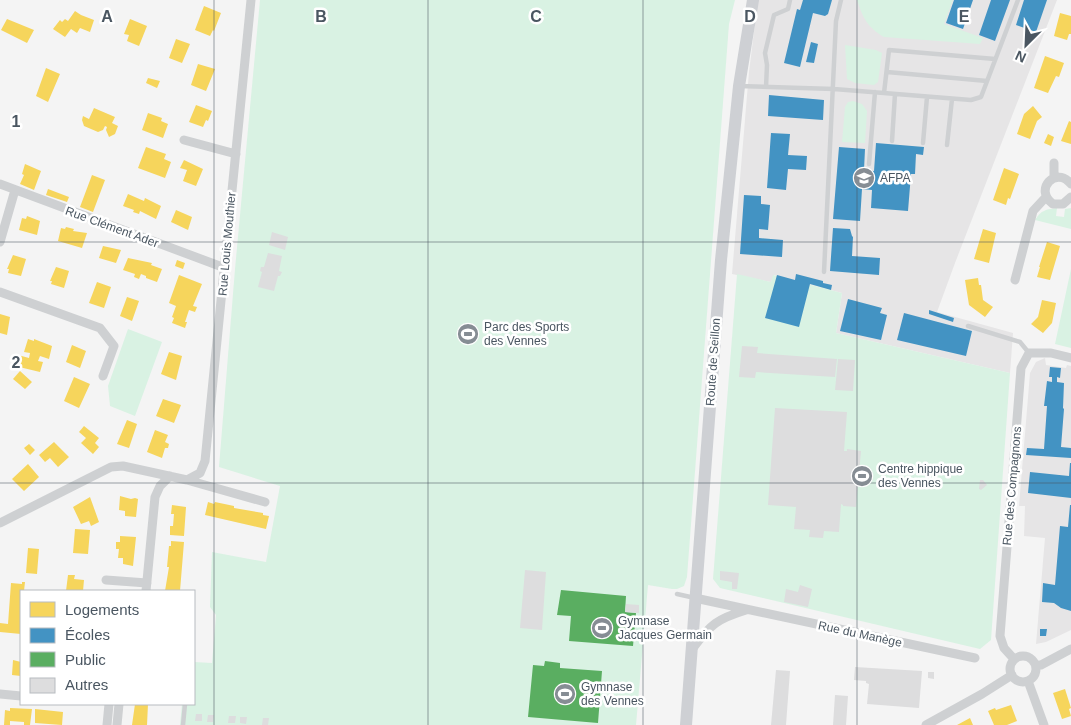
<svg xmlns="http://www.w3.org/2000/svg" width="1071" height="725" viewBox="0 0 1071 725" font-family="Arial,sans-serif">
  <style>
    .education { fill: #e6e5e6 }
    .green { fill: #d9f2e3 }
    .homes { fill: #f6d55c }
    .schools { fill: #4393c3 }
    .public { fill: #5aae61 }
    .building { fill: #ddddde }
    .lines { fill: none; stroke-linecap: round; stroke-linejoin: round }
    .lane { stroke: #ced0d2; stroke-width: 4.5 }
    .street { stroke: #ced0d2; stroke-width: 9 }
    .secondary { stroke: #ced0d4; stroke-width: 12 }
    .grid { fill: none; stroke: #4a5661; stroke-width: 1; stroke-opacity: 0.55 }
    .labels { text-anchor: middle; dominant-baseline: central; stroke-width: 5; stroke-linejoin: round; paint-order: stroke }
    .poi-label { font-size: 12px; fill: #4a5661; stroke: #fff; text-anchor: start }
    .street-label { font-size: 12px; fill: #4a5661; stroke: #fff }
    .grid-label { font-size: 16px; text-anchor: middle; font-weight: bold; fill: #4a5661; stroke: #fff; stroke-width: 5; stroke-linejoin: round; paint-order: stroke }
  </style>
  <rect width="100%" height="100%" fill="#f4f4f4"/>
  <path class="education" d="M 758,0 L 1057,0 L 955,263 L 937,312 L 1013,333 L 1010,373 L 836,333 L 842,293 L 774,275 L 771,282 L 732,274 L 749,72 Z
    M 1045,358 L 1046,365 L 1066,368 L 1067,365 L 1071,366 L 1071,630 L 1046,642 L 1036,644 L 1045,538 L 1024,536 L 1025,506 L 1019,506 L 1030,373 L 1036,362 Z"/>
  <path class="green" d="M 260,0 L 735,0 L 729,24 L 687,577 L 684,586 L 677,589 L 672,589 L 648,585 L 636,725 L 180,725 L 182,704 L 194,704 L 194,662 L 212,663 L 216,615 L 210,607 L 212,552 L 266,562 L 280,486 L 219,467 L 235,269 Z
    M 857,0 L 953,0 L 944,24 L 983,38 L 980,44 L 884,37 C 867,27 863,18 857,0 Z
    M 845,45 L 876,50 L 882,53 L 878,82 L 874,85 L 855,83 L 847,79 Z
    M 853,101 L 862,104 L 867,111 L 865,143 L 842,142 L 845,107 L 848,102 Z
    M 1057,208 L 1056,216 L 1064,217 L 1065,209 L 1071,208 L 1071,229 L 1035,220 C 1041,210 1047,209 1057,208 Z
    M 1071,269 L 1071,348 L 1055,344 Z
    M 737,274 L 771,282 L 773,275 L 842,293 L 836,333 L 1010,373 L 991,640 L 980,649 L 720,588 L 713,579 Z
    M 128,329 L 162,342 L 135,416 L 110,406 L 108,386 Z"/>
  <path class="homes" d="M 204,6 L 221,13 L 214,31 L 213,30 L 210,36 L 195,30 Z
    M 75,11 L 81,15 L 94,20 L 90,32 L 80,28 L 77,33 L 71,29 L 65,37 L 53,29 L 60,20 L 62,22 L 65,19 L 68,21 Z
    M 1060,13 L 1071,16 L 1071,34 L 1069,34 L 1067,40 L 1054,36 Z
    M 7,19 L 34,30 L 27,43 L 1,30 Z
    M 130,19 L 147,26 L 139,46 L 127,41 L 129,35 L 124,34 Z
    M 176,39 L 190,44 L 182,63 L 169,58 Z
    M 1045,56 L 1064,63 L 1059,77 L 1056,76 L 1048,93 L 1034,88 Z
    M 198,64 L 215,69 L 206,91 L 191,85 Z
    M 46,68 L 60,74 L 48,102 L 36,96 Z
    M 148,78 L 160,81 L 157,88 L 146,83 Z
    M 196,105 L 212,111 L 208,121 L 206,120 L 203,127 L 189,122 Z
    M 1033,106 L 1042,117 L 1037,121 L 1030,139 L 1017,134 L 1024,114 Z
    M 94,108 L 115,117 L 112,123 L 118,126 L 115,134 L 109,137 L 106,130 L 107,127 L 105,126 L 103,130 L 98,132 L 84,126 L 82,120 L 83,116 L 89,119 Z
    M 148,113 L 162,118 L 161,121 L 168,124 L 163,138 L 142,130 Z
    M 1069,121 L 1071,122 L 1071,144 L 1061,141 Z
    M 1048,134 L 1054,137 L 1051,146 L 1044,143 Z
    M 146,147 L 166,154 L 164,159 L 171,162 L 165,178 L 138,168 Z
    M 184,160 L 203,169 L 196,186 L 183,181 L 187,170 L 180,168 Z
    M 25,164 L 41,171 L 34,190 L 20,184 L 24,175 L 22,174 Z
    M 1004,168 L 1019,174 L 1010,199 L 1008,198 L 1006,205 L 993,200 Z
    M 92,175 L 105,180 L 93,212 L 80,207 Z
    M 48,189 L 69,197 L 67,202 L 46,195 Z
    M 128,194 L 144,201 L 145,198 L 161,206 L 156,219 L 140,211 L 139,214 L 133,212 L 134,210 L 123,206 Z
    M 176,210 L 192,217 L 188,230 L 171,222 Z
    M 27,216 L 40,221 L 37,235 L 19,230 L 22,218 L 26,219 Z
    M 66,227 L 74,229 L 73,231 L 87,233 L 82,248 L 58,241 L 61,228 L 65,229 Z
    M 983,229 L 996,233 L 989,263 L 974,259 Z
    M 1047,242 L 1060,246 L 1050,280 L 1037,277 L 1040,267 L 1039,267 Z
    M 103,246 L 121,250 L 116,263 L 99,258 Z
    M 13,255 L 26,259 L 21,276 L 8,273 L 9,269 L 7,269 Z
    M 128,258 L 152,263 L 151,265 L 162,269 L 157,282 L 146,278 L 146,276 L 141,274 L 139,279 L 134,277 L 135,274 L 123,270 Z
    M 177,260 L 185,263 L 183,269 L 175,266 Z
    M 56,267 L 69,271 L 64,288 L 51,284 L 52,281 L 50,281 Z
    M 179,275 L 202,284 L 193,306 L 197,307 L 195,312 L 189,310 L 185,322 L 187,322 L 185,328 L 172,323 L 174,318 L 172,317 L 176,306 L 169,303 Z
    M 978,278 L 979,285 L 981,285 L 983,300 L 993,307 L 985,317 L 969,305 L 965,280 Z
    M 97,282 L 111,287 L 104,308 L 89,303 Z
    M 127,297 L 139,301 L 132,321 L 120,316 Z
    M 1042,300 L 1056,303 L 1052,323 L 1043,333 L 1031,324 L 1038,317 Z
    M 0,314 L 10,317 L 7,335 L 0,333 Z
    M 28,339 L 34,341 L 34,339 L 52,346 L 49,359 L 40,356 L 38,361 L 43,362 L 40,372 L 15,366 L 18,355 L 29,358 L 30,353 L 24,352 Z
    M 72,345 L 86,351 L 80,368 L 66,362 Z
    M 169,352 L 182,356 L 176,380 L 161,374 Z
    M 20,371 L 32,382 L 25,389 L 13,379 Z
    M 74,377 L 90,384 L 79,408 L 64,401 Z
    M 163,399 L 181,405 L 174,423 L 156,416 Z
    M 127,420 L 137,424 L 129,448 L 117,444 Z
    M 84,426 L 99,438 L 95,443 L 99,447 L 93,454 L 81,443 L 86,438 L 79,432 Z
    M 155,430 L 168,435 L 165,442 L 169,444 L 168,448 L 165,448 L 162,458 L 147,452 Z
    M 54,442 L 69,457 L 58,467 L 50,458 L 45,462 L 39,455 Z
    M 29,444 L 35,450 L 30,455 L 24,448 Z
    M 28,464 L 39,477 L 24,491 L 12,479 Z
    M 120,496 L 131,499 L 135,498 L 138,499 L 136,517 L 125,516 L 125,511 L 119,510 Z
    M 90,497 L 99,522 L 91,526 L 89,521 L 81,524 L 73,507 Z
    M 208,502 L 214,504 L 215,502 L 234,506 L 234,508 L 263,513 L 263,515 L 269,516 L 266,529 L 205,515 Z
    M 172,505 L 186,507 L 184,536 L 170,535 L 170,526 L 173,526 L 174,514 L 171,514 Z
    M 75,529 L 90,530 L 88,554 L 73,553 Z
    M 120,536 L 136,537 L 133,566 L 123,564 L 123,558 L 118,558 L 119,549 L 116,549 L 116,542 L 120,542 Z
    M 171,541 L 184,542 L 180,591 L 165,591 L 169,567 L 167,567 L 169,546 L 171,546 Z
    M 28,548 L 39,549 L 37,574 L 26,573 Z
    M 68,575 L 75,575 L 74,579 L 84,580 L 83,591 L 66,591 Z
    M 22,582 L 25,582 L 24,591 L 21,591 L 21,634 L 0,632 L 0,623 L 8,624 L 11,583 L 22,584 Z
    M 13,660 L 21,662 L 21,676 L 12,675 Z
    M 1065,689 L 1071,708 L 1069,709 L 1071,716 L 1062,719 L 1053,693 Z
    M 135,704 L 148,704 L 147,725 L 132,725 Z
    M 1011,705 L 1017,721 L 1007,725 L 994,725 L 988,711 L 995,708 L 996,710 Z
    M 10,708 L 32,709 L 30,725 L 24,725 L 24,722 L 10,721 L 10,725 L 4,725 L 5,710 L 10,711 Z
    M 35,709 L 63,712 L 62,725 L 35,723 Z
    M 970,718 L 973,725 L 957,725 Z"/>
  <path class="schools" d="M 803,0 L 832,0 L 828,14 L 825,16 L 813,13 L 800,67 L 784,63 L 797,9 L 800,10 Z
    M 954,0 L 973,0 L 963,29 L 946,23 Z
    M 991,0 L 1010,0 L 995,41 L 979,35 Z
    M 1024,0 L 1047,0 L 1036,32 L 1016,25 Z
    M 811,42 L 818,44 L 814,63 L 806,62 Z
    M 769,95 L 824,100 L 823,120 L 768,116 Z
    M 771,133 L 790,134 L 788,155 L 807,156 L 806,170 L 788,169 L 786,190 L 767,188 Z
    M 876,143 L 924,147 L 923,155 L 916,154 L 915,174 L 911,174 L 908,211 L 871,208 L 872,190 L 862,189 L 860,221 L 833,219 L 839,147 L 865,149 L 864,170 L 874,171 Z
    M 744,195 L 761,196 L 761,204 L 770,205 L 768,230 L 759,229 L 759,238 L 783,240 L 782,257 L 740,254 Z
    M 833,228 L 850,229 L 852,236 L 853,237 L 852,256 L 880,258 L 879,275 L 830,271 Z
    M 796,274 L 823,281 L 823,283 L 832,285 L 831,290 L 810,284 L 799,327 L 765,318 L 777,275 L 795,280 Z
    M 848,299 L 882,308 L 880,313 L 887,315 L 881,340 L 840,331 Z
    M 929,310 L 954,318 L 953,322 L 929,314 Z
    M 904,313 L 972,331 L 966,356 L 897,340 Z
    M 1050,367 L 1061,368 L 1060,378 L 1057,377 L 1057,382 L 1064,383 L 1063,408 L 1064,409 L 1061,447 L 1071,448 L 1071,458 L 1026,455 L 1027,448 L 1044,449 L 1047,406 L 1044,406 L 1047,381 L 1052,382 L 1052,377 L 1049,377 Z
    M 1070,463 L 1071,463 L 1071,498 L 1028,493 L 1030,472 L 1069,476 Z
    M 1070,505 L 1071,505 L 1071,611 L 1061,608 L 1054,603 L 1042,602 L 1043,583 L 1055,585 L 1060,526 L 1068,527 Z
    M 1040,629 L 1047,629 L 1046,636 L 1040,636 Z"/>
  <path class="public" d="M 561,590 L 626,596 L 625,612 L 636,613 L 633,646 L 569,641 L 571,616 L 557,615 Z
    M 545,661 L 560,663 L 560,668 L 602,671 L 598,723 L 528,717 L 533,665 L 544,666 Z"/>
  <path class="building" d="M 272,232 L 288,237 L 285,250 L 269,245 Z
    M 268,253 L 282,256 L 279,271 L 282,272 L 280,276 L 278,276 L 274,291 L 258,287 L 262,272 L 260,271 L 261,267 L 264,267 Z
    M 742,346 L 758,347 L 757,353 L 837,359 L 835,377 L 756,372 L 755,378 L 739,377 Z
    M 838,359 L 855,360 L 853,391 L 835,390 Z
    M 775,408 L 847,412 L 844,451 L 847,451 L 847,449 L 861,451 L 856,507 L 843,506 L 843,505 L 841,504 L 839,532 L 824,531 L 823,538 L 809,537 L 810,530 L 794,529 L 796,507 L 768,505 Z
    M 980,480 L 983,480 L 987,485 L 981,490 L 979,489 Z
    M 525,570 L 546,572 L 542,630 L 520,628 Z
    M 720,571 L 739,573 L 737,589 L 732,589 L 732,582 L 720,580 Z
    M 800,585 L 812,589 L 808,607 L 784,602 L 786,589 L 798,592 Z
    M 626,604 L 639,605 L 639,613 L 625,612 Z
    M 855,667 L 922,671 L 919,708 L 867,704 L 869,684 L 866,683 L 866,681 L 854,680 Z
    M 776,670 L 790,671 L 786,725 L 771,725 Z
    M 928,672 L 934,672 L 934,679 L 928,678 Z
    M 835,695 L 848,696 L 846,725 L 833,725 Z
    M 196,714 L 202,714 L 202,721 L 195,721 Z
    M 208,715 L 214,715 L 213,722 L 207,722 Z
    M 229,716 L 236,716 L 235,723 L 228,723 Z
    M 240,717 L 247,717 L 246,724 L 240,723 Z
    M 263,718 L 269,718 L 268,725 L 262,725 Z"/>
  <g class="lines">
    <path class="lane" d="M 887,72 L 987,81
      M 739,86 L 834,89 L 971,100 L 981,97 L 1018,0
      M 766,87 L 767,65 L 765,53 L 774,15 L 788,9 L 790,0
      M 884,93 L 889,50 L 995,59
      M 892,141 L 895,94
      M 923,143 L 927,97
      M 947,145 L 952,99
      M 869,164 L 875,92
      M 824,272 L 836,21 L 841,0
      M 968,326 L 1020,342 L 1029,353
      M 677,594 L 695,598
      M 183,725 L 185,704"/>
    <path class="street" d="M 184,140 L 236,154
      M 1054,163 L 1054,178
      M 0,184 L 225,268
      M 1071,184 C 1056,165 1033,190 1053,204 L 1063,204 L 1071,197
      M 0,242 L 15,190
      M 1015,280 L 1033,211 L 1046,197
      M 0,292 L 100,328 L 114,346 L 103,376
      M 187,480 L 200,473 L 205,461 L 251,0
      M 0,523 L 111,467 L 123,466 L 187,480 L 265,502
      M 106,580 L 147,583
      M 146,591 L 155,497 L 160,486 L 170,476
      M 695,598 L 975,658
      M 693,648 C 711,624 717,619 746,610
      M1010 669a13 13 0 1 1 26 0a13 13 0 1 1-26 0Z
      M 1014,659 L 1004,648 L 1000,636 L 1021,368 L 1029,353 L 1051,353 L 1071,358
      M 1036,665 L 1041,665 L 1071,649
      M 1028,681 L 1044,725
      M 0,694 L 21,696
      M 107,725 L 109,704
      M 117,725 L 119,704
      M 926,725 L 982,694 L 1012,675"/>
    <path class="secondary" d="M 686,725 L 721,260 L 739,86 L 753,0"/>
  </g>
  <path class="grid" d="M 214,0 L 214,725M 428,0 L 428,725M 643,0 L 643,725M 857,0 L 857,725M 0,242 L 1071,242M 0,483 L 1071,483"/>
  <defs>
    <g id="university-disc" transform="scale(1.125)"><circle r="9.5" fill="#868d94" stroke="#fff"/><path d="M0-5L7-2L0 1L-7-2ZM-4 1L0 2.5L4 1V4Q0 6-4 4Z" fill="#fff"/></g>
    <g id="stadium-disc" transform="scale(1.125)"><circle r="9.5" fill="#868d94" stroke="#fff"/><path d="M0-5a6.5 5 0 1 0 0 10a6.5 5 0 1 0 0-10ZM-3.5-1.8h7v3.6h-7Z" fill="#fff"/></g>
  </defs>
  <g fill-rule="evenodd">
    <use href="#university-disc" x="864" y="178"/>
    <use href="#stadium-disc" x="468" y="334"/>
    <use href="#stadium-disc" x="862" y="476"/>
    <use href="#stadium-disc" x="602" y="628"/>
    <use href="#stadium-disc" x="565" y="694"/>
  </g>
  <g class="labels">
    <g class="poi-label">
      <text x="880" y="178">AFPA</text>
      <text x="484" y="327">Parc des Sports<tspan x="484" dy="14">des Vennes</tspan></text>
      <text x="878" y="469">Centre hippique<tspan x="878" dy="14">des Vennes</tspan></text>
      <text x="618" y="621">Gymnase<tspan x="618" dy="14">Jacques Germain</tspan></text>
      <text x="581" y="687">Gymnase<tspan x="581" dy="14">des Vennes</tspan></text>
    </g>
    <g class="street-label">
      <text transform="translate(112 227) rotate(20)">Rue Clément Ader</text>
      <text transform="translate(227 244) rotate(-85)">Rue Louis Mouthier</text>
      <text transform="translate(713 362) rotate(-86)">Route de Seillon</text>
      <text transform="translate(1012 486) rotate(-85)">Rue des Compagnons</text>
      <text transform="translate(860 634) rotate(12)">Rue du Manège</text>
    </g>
  </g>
  <g class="grid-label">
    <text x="107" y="22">A</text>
    <text x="321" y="22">B</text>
    <text x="536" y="22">C</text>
    <text x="750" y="22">D</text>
    <text x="964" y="22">E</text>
    <text x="16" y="127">1</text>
    <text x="16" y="368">2</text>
  </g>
  <rect x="20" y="590" width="175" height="115" fill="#ffffff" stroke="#b7bbc0"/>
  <rect x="30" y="602" width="25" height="15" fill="#f6d55c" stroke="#b7bbc0"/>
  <text x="65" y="615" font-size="15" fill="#4a5661">Logements</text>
  <rect x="30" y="628" width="25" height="15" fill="#4393c3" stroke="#b7bbc0"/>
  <text x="65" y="640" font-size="15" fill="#4a5661">Écoles</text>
  <rect x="30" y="652" width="25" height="15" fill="#5aae61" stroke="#b7bbc0"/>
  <text x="65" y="665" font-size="15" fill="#4a5661">Public</text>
  <rect x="30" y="678" width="25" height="15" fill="#ddddde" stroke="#b7bbc0"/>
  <text x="65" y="690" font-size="15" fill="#4a5661">Autres</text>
  <g transform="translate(1026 45) rotate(204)" stroke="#ffffff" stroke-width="4" paint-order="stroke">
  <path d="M0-4L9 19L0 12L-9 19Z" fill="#4a5661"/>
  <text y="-8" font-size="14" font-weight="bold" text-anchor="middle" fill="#4a5661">N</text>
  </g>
</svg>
